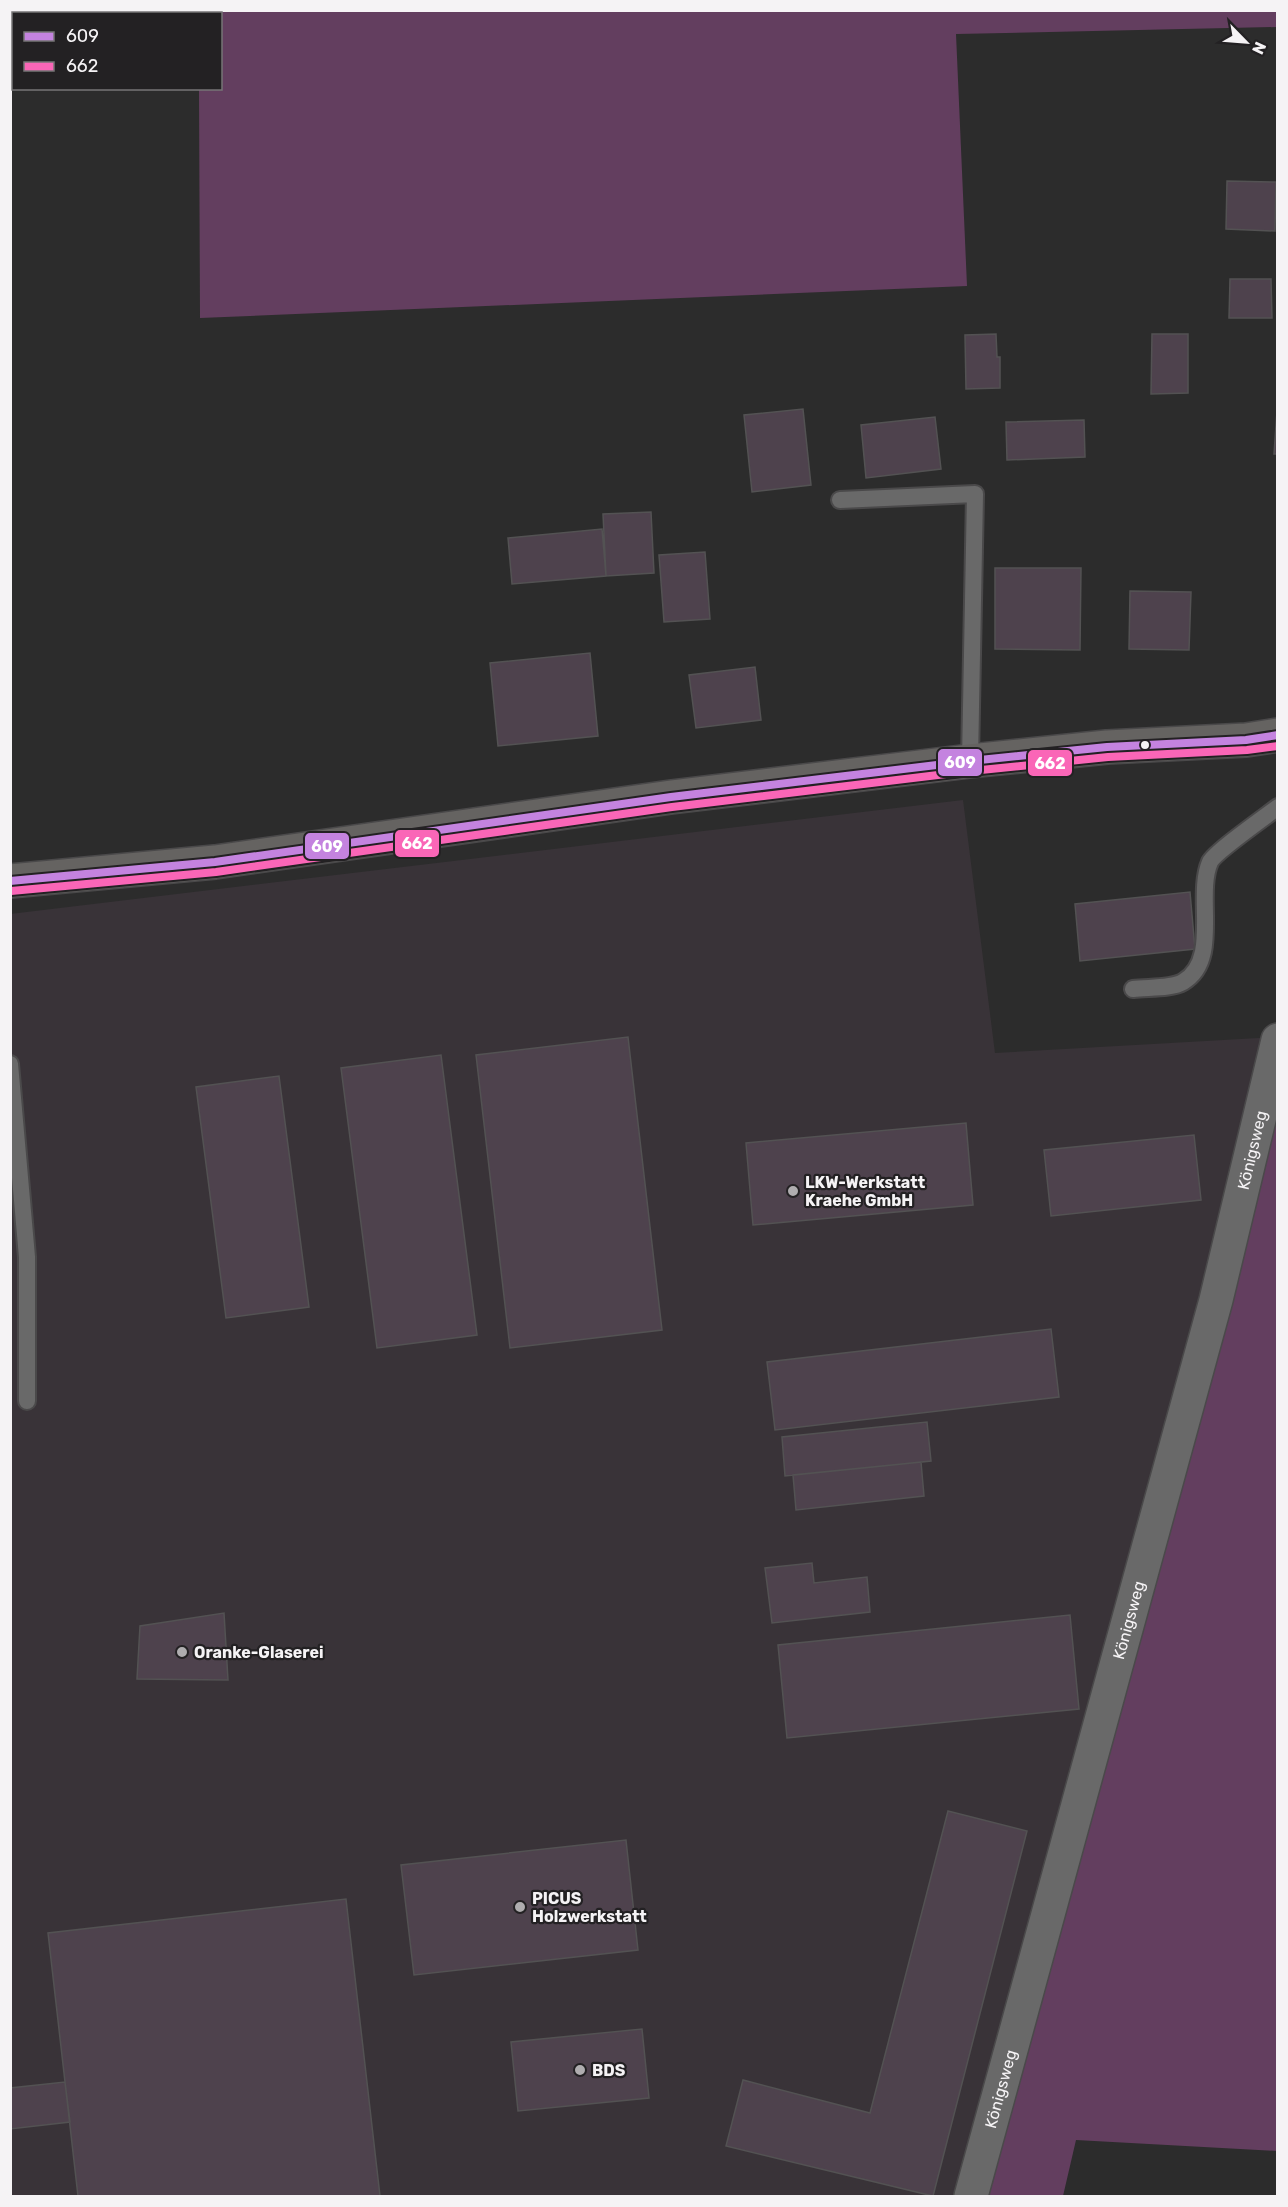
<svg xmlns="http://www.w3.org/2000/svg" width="1288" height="2207" viewBox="0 0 1288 2207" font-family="Rubik,sans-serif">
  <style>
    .built { fill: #393338 }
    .green { fill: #633e5f }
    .building { fill: #4e424d; stroke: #535253; stroke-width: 1.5 }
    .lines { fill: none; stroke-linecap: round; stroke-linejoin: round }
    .lane-casing { stroke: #4a494a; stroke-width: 20 }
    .street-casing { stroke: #4a494a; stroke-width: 36 }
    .secondary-casing { stroke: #4a494a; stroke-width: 36 }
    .lane { stroke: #696969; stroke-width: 16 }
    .street { stroke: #696969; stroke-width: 33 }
    .secondary { stroke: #656361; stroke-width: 33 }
    .bus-1-casing { stroke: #232123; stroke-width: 12 }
    .bus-2-casing { stroke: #232123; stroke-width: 12 }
    .bus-1 { stroke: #c483df; stroke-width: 8 }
    .bus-2 { stroke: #fa66b7; stroke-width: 8 }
    .bus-dot { fill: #f5f3f5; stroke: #232123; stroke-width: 2 }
    .poi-dot { fill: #afadaf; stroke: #232123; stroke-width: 2 }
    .labels { text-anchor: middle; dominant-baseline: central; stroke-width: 4.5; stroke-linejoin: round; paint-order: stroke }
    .street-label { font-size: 16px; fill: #f5f3f5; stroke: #232123 }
    .poi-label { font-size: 16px; font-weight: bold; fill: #f5f3f5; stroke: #232123; text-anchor: start }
    .line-badge { stroke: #232123; stroke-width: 2 }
    .badge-label { font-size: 16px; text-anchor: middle; font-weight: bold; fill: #fff }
  </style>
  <rect width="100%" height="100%" fill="#2c2c2c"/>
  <path class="built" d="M 963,800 L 995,1053 L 1275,1037 L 959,2196 L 11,2196 L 10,914 Z"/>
  <path class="green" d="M 1277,10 L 1277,27 L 956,34 L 967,286 L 200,318 L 199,89 L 220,88 L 220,14 L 198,13 L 198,11 Z
    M 1277,1036 L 1277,2151 L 1076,2140 L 1063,2196 L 959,2196 Z"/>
  <path class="building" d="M 1227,181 L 1276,182 L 1275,231 L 1226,229 Z
    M 1230,279 L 1271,279 L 1272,318 L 1229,318 Z
    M 996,334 L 997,357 L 1000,357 L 1000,388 L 966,389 L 965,335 Z
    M 1152,334 L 1188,334 L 1188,393 L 1151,394 Z
    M 1278,397 L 1278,454 L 1274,454 Z
    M 803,409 L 811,485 L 752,492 L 744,415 Z
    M 935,417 L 941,469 L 866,478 L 861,425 Z
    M 1084,420 L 1085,457 L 1007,460 L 1006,422 Z
    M 651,512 L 654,573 L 606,576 L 603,514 Z
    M 602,529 L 606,576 L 512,584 L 508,538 Z
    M 705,552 L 710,619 L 664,622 L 659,555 Z
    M 995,568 L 1081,568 L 1080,650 L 995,649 Z
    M 1130,591 L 1191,592 L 1189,650 L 1129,649 Z
    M 590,653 L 598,736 L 498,746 L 490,663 Z
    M 755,667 L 761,720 L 696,728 L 689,675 Z
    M 1190,892 L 1195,949 L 1080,961 L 1075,904 Z
    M 628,1037 L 662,1330 L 510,1348 L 476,1055 Z
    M 441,1055 L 477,1335 L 377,1348 L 341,1068 Z
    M 279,1076 L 309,1307 L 226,1318 L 196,1087 Z
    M 966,1123 L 973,1205 L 753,1225 L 746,1143 Z
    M 1194,1135 L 1201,1200 L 1051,1216 L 1044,1150 Z
    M 1051,1329 L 1059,1397 L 775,1430 L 767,1362 Z
    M 927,1422 L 931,1461 L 785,1476 L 782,1437 Z
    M 921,1462 L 924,1496 L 796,1510 L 793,1475 Z
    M 812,1563 L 814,1583 L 867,1577 L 870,1612 L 772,1623 L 765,1568 Z
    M 224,1613 L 228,1680 L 137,1679 L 140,1626 Z
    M 1070,1615 L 1079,1709 L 787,1738 L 778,1645 Z
    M 948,1811 L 1027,1831 L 933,2196 L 726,2146 L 743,2080 L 870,2113 Z
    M 626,1840 L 638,1950 L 414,1975 L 401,1865 Z
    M 346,1899 L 380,2196 L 78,2196 L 48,1933 Z
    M 642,2029 L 649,2098 L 518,2111 L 511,2042 Z
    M 65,2082 L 70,2122 L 10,2129 L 10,2088 Z"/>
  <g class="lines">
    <g class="lane-casing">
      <path id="lane" d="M 840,500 L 975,494 L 970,761
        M 1133,989 C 1147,987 1171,989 1183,982 C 1221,960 1195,896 1210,862 C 1215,852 1265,817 1278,807
        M 10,1064 L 27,1257 L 27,1401"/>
    </g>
    <g class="street-casing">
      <g id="street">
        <path id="s1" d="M 971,2196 L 1216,1300 L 1278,1040"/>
      </g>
    </g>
    <g class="secondary-casing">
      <path id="secondary" d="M 10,881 L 215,862 L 671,797 L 970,761 L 1107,747 L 1246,740 L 1278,735"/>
    </g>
    <use href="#lane" class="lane"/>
    <use href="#street" class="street"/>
    <use href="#secondary" class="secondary"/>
    <g class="bus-1-casing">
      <path id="bus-1" d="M 10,881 L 215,862 L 671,797 L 970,761 L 1107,747 L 1246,740 L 1278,735"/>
    </g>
    <g class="bus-2-casing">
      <path id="bus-2" d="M 11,891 L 216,872 L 672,807 L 971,771 L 1108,757 L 1247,750 L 1278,746"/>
    </g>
    <use href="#bus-1" class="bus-1"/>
    <use href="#bus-2" class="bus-2"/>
  </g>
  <circle class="bus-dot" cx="1145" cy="745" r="5"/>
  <g class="poi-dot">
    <circle cx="793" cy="1191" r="6"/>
    <circle cx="182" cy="1652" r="6"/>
    <circle cx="520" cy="1907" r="6"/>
    <circle cx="580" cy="2070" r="6"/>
  </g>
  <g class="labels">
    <g class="street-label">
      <text stroke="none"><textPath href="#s1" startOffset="1083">Königsweg</textPath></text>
      <text stroke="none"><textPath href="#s1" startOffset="597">Königsweg</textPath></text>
      <text stroke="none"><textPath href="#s1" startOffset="111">Königsweg</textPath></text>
    </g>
    <g class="poi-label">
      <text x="805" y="1182">LKW-Werkstatt<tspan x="805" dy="18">Kraehe GmbH</tspan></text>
      <text x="194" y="1652">Oranke-Glaserei</text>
      <text x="532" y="1898">PICUS<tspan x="532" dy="18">Holzwerkstatt</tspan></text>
      <text x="592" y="2070">BDS</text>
    </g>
  </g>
  <g class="line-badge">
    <rect x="937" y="748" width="46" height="29" rx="6" fill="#c483df"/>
    <rect x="1027" y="749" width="46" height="28" rx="6" fill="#fa66b7"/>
    <rect x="394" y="829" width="46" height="29" rx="6" fill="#fa66b7"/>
    <rect x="304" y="832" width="46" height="28" rx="6" fill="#c483df"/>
  </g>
  <g class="badge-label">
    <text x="960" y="768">609</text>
    <text x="1050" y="769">662</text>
    <text x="417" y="849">662</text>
    <text x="327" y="852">609</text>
  </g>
  <rect width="1288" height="2207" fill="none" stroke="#f5f3f5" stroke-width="24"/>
  <rect x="12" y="12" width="210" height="78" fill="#232123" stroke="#777577" stroke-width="1.5"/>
  <rect x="24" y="32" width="30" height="9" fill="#c483df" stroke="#777577" stroke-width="1.5"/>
  <text x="66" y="42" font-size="18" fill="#f5f3f5">609</text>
  <rect x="24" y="62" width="30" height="9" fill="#fa66b7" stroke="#777577" stroke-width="1.5"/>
  <text x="66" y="72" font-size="18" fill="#f5f3f5">662</text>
  <g transform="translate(1246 42) rotate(115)" stroke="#232123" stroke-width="4.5" paint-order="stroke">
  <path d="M0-4.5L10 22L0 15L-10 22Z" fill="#f5f3f5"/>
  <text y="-9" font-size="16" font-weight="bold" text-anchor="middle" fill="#f5f3f5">N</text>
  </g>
</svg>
